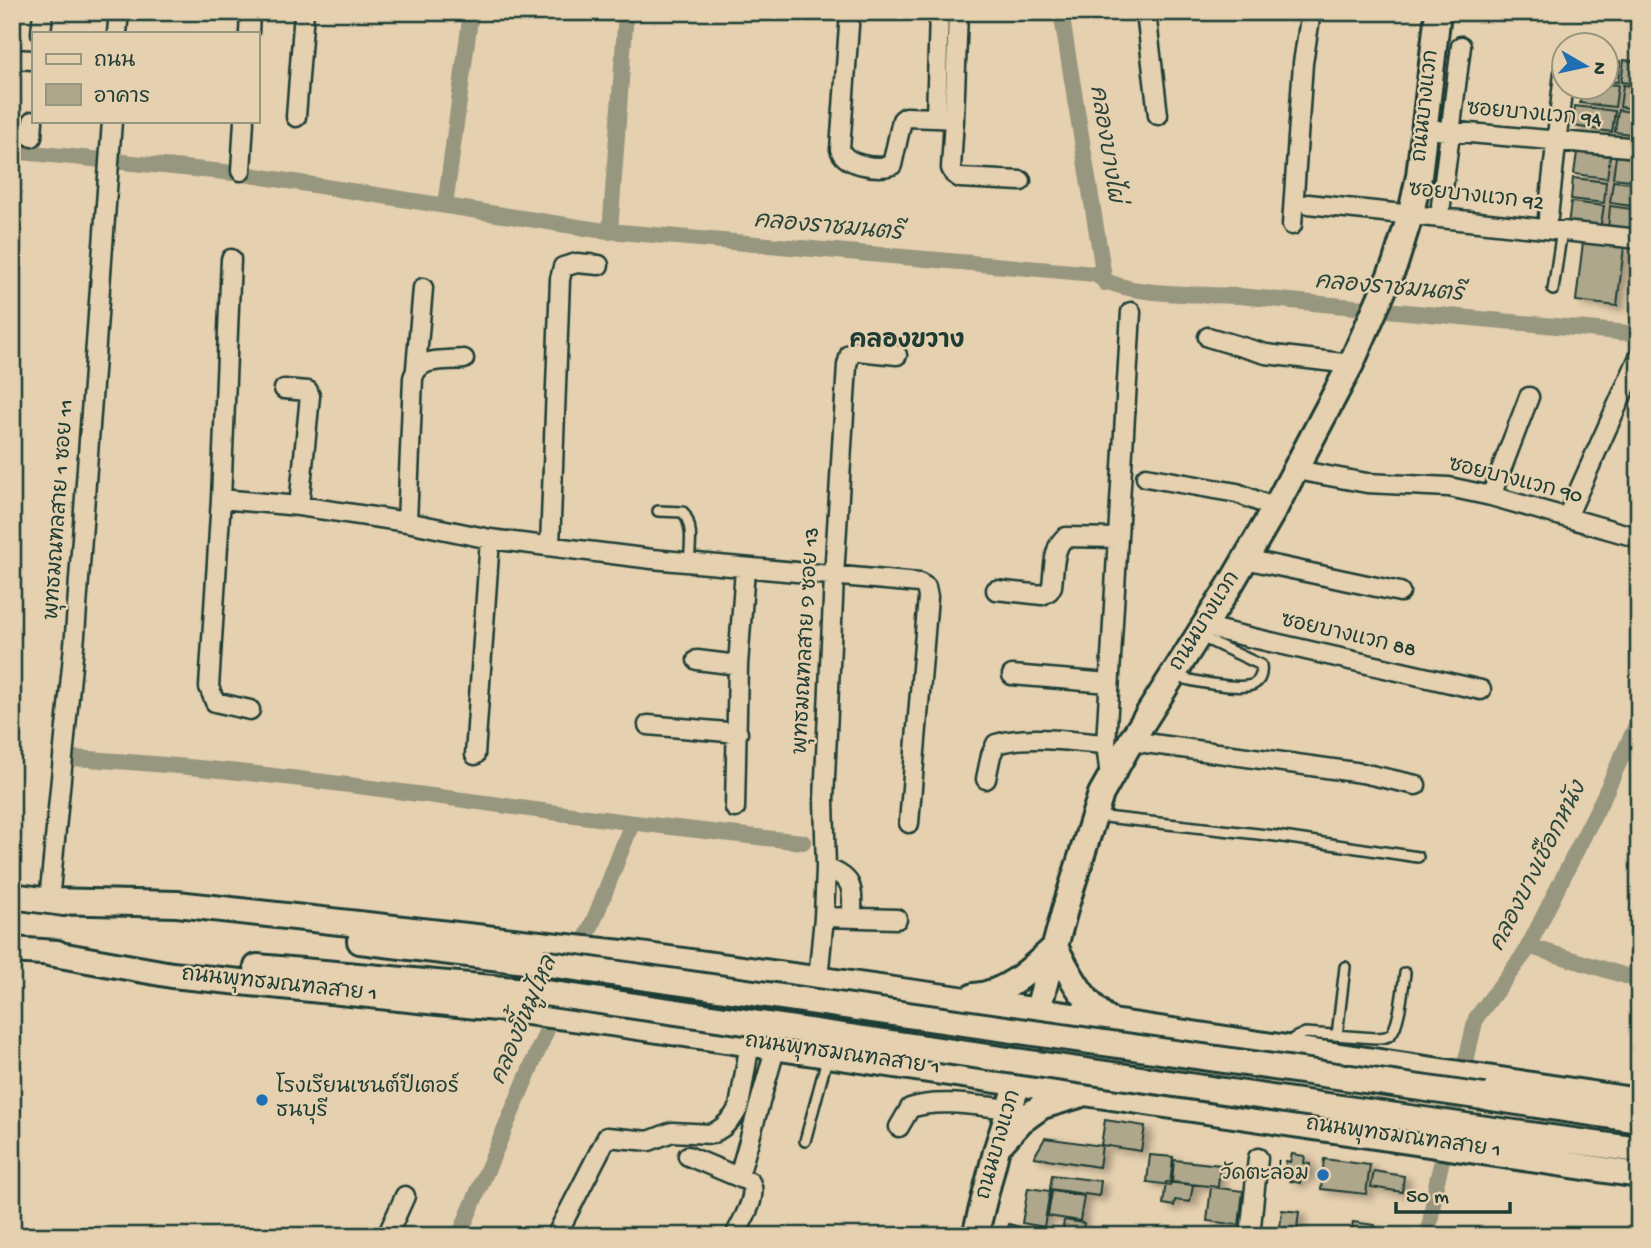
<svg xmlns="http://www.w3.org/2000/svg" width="1651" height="1248" viewBox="0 0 1651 1248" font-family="'Gochi Hand','Playpen Sans Thai',sans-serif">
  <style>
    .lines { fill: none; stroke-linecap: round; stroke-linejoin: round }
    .canal { stroke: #97967e; stroke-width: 16 }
    .building { fill: #aea78c; stroke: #1f3d34; stroke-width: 2; filter: url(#shadow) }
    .service-casing { stroke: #1f3d34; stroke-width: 14 }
    .minor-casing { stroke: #1f3d34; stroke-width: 23 }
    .secondary-casing { stroke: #1f3d34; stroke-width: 30 }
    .service { stroke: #e5d0af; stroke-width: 9 }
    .minor { stroke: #e5d0af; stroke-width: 18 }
    .secondary { stroke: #e5d0af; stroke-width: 24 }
    .secondary-bridge-casing { stroke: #1f3d34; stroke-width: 30; stroke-linecap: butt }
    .secondary-bridge { stroke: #e5d0af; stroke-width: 24 }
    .poi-dot { fill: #1f6fb2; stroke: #e5d0af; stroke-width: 2.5 }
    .labels { text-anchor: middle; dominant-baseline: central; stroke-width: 5; stroke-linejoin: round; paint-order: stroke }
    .street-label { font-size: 21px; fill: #1f3d34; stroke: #e5d0af }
    .poi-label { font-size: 21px; fill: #1f3d34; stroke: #e5d0af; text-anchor: start }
    .water-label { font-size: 23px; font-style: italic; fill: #2b463b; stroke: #e5d0af }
    .quarter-label { font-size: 24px; font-weight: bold; fill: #1f3d34; stroke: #e5d0af }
  </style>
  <defs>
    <filter id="shadow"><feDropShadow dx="7" dy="4" stdDeviation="3.5" flood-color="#0004"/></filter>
  </defs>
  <rect width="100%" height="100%" fill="#e5d0af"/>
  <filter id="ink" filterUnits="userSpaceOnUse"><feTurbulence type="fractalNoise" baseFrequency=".0143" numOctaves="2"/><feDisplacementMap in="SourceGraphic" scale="14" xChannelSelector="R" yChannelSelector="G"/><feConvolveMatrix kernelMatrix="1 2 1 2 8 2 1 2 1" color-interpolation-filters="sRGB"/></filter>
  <g filter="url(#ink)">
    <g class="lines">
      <path class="canal" d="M 1061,12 L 1105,283
        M 12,151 L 244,174 L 598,230 L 1095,274 C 1121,297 1203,294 1239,296 L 1639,334
        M 445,206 L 471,12
        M 610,232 L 626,12
        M 71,758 C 212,766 353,785 493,804 C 596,819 700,831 803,842
        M 1528,946 L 1639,980
        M 459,1236 L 598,910 L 632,823
        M 1428,1236 L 1436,1185 L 1476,1018 L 1525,953 L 1603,798 L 1639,719"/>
    </g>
    <path class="building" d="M 1606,59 L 1620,61 L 1618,82 L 1606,81 Z
      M 1624,60 L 1639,62 L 1639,84 L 1621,82 Z
      M 1606,84 L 1618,85 L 1615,107 L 1580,103 L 1581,88 L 1606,88 Z
      M 1623,85 L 1639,87 L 1639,109 L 1620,107 Z
      M 1575,106 L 1615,111 L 1612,132 L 1573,126 Z
      M 1618,110 L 1639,113 L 1639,135 L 1615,132 Z
      M 1577,152 L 1610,156 L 1607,178 L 1574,174 Z
      M 1616,156 L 1639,159 L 1639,181 L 1613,178 Z
      M 1573,178 L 1606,182 L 1604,203 L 1571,199 Z
      M 1613,181 L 1639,184 L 1639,207 L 1610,203 Z
      M 1571,202 L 1604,206 L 1600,229 L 1568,225 Z
      M 1610,206 L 1639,210 L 1639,233 L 1608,229 Z
      M 1583,242 L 1624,247 L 1617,306 L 1576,301 Z
      M 1105,1120 L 1145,1126 L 1141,1151 L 1101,1145 Z
      M 1045,1138 L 1102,1146 L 1099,1167 L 1034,1157 Z
      M 1292,1154 L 1305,1156 L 1304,1163 L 1310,1164 L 1308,1177 L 1301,1176 L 1300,1183 L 1290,1181 L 1291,1175 L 1284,1174 L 1286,1161 L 1290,1162 Z
      M 1150,1155 L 1173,1157 L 1170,1185 L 1147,1182 Z
      M 1324,1159 L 1370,1165 L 1366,1194 L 1321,1189 Z
      M 1174,1160 L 1220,1165 L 1218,1187 L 1172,1182 Z
      M 1374,1171 L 1404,1176 L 1402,1192 L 1371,1187 Z
      M 1052,1175 L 1101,1181 L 1099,1196 L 1050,1189 Z
      M 1166,1182 L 1193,1185 L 1190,1202 L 1175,1200 L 1174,1206 L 1163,1204 Z
      M 1211,1187 L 1243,1191 L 1239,1225 L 1207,1221 Z
      M 1028,1188 L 1050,1191 L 1044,1227 L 1022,1223 Z
      M 1052,1191 L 1084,1196 L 1080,1221 L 1048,1216 Z
      M 1282,1210 L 1299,1212 L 1296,1236 L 1279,1236 Z
      M 1064,1220 L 1084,1223 L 1082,1236 L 1062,1236 Z
      M 1353,1222 L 1375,1225 L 1374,1236 L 1351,1236 Z
      M 1009,1224 L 1039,1232 L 1038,1236 L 1006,1236 Z"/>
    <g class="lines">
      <g class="service-casing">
        <path id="service" d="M 1553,290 L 1562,230
          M 658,511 L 683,512 C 694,527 690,546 689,563
          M 1175,676 C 1190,681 1241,691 1254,684 C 1261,680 1262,672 1261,665 L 1199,636
          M 1096,816 L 1276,836 L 1418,857
          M 1337,1035 L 1345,967
          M 1290,1044 L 1294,1038 L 1305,1033 L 1375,1038 C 1381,1038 1387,1038 1391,1034 C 1400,1024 1403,987 1405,973
          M 805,1141 L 828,1055"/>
      </g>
      <g class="minor-casing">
        <path id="minor" d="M 850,12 L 840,149 C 844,165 878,170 892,165 L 902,120 L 906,117 L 936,118 L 939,12
          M 1146,12 L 1158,115
          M 41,33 L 43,12
          M 117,33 L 119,12
          M 249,33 L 250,12
          M 12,59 L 33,60
          M 296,117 L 304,12
          M 936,118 L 954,119 L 951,168 L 954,174 L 960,178 L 1021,181
          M 954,119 L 958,12
          M 1425,129 L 1639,148
          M 32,137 L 33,121
          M 241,171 L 244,121
          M 1308,204 L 1639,239
          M 1441,205 L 1461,46
          M 1548,217 L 1564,73
          M 1292,225 L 1303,63 L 1311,12
          M 231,259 L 221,499 L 209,687 L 215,702 L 250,710
          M 1208,337 L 1266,354 L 1351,364
          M 416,368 L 423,288
          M 284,389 L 308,391 L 310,396 L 299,506
          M 1296,470 L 1367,483 L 1449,487 L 1491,496 L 1639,538
          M 1146,477 L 1237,493 L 1275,508
          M 1491,496 L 1529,397
          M 221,499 L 299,506 L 407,522 L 490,539 L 652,559 L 919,583 L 926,587 L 928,597 L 909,823
          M 1567,517 L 1639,357
          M 407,522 L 413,378 C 419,356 444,361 464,359
          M 550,546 L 560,279 L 563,267 L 577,263 L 599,265
          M 1245,559 L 1400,592
          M 996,590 L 1042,595 L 1049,591 L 1052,586 C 1054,571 1053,545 1066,537 L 1117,538
          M 1206,623 L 1218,630 L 1481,690
          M 697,660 L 738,665
          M 1012,675 L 1109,683
          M 648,725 L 738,733
          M 1131,741 L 1362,773 L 1416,785
          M 475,755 L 490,539
          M 1110,777 L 1106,744 L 1131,312
          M 986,779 L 991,755 L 996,744 C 1031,734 1070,742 1106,744
          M 735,808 L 738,665 L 745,569
          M 826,868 C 856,879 852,889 852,918
          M 49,901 L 75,635 L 112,121
          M 824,917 L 897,919
          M 818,979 L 824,917 L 826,868 L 824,800 L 834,577 L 847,365 L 850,354 L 858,351 L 897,355
          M 899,1127 L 910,1108 C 940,1098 978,1106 1010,1109
          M 688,1156 L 750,1182 C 759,1197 741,1221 735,1236
          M 739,1176 L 776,1046
          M 387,1236 L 405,1196
          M 556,1236 L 607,1137 L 649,1141 L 672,1132 L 712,1134 L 723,1127 L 733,1117 L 739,1107 L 750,1043
          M 1250,1236 L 1258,1158"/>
      </g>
      <g class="secondary-casing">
        <path id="secondary" d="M 12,896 L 64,903
          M 49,901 L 177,904 L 640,955 L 952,998 L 1639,1101
          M 360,941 L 542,963
          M 1055,947 C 1071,977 1084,1004 1113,1023
          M 12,950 L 57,953
          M 43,952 L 172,975 L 497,1008 L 611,1023 L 1639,1175
          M 257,967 L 538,992
          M 974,996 C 1007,994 1031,969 1055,947
          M 1484,1097 L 1639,1120
          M 1479,1128 L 1639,1150
          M 1002,1142 L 1021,1121 L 1042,1106 L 1079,1095
          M 975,1236 L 997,1148 L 1018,1083 L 1067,902 L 1101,794 L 1131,741 L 1229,587 L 1275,508 L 1351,364 L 1395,264 L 1411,213 L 1419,176 L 1438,12"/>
      </g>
      <use href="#service" class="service"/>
      <use href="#minor" class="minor"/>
      <use href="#secondary" class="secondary"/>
      <g class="secondary-bridge-casing">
        <path id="secondary-bridge" d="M 542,963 L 1484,1097
          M 538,992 L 1479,1128"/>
      </g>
      <use href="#secondary-bridge" class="secondary-bridge"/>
    </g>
  </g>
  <g class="poi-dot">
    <circle cx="262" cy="1100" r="7"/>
    <circle cx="1323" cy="1175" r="7"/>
  </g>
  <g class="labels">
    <g class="street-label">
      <text transform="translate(1427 106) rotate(-84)">ถนนบางแวก</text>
      <text transform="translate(1534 116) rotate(5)">ซอยบางแวก 94</text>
      <text transform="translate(1476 198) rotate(6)">ซอยบางแวก 92</text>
      <text transform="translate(1515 482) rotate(14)">ซอยบางแวก 90</text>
      <text transform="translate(61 510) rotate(-86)">พุทธมณฑลสาย 1 ซอย 11</text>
      <text transform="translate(1206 622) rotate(-58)">ถนนบางแวก</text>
      <text transform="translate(1348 637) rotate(13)">ซอยบางแวก 88</text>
      <text transform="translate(808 641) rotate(-87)">พุทธมณฑลสาย ๑ ซอย 13</text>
      <text transform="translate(279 986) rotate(6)">ถนนพุทธมณฑลสาย 1</text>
      <text transform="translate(842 1056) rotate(8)">ถนนพุทธมณฑลสาย 1</text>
      <text transform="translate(1403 1139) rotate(8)">ถนนพุทธมณฑลสาย 1</text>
      <text transform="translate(1000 1145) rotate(-74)">ถนนบางแวก</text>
    </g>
    <g class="poi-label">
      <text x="276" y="1088">โรงเรียนเซนต์ปีเตอร์<tspan x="276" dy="24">ธนบุรี</tspan></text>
      <text x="1309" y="1175" text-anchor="end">วัดตะล่อม</text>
    </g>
    <g class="water-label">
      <text transform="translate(1105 144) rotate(81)">คลองบางไผ่</text>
      <text transform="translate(828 228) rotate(5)">คลองราชมนตรี</text>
      <text transform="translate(1389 289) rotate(5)">คลองราชมนตรี</text>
      <text transform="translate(1539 867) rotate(-63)">คลองบางเชือกหนัง</text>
      <text transform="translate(525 1021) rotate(-67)">คลองขี้หมูไหล</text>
    </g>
    <g class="quarter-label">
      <text x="907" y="342">คลองขวาง</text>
    </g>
  </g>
  <rect width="1651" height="1248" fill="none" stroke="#e5d0af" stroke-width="42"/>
  <rect x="21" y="21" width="1609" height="1206" fill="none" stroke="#1f3d34" stroke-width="2.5" filter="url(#ink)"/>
  <rect x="32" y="32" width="228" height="91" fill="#e5d0af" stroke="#96957e" stroke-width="2"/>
  <rect x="46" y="54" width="35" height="10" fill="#e5d0af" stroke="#96957e" stroke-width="2"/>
  <text x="94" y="66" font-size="21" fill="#1f3d34">ถนน</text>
  <rect x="46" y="84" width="35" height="21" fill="#aea78c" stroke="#96957e" stroke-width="2"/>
  <text x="94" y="102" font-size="21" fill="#1f3d34">อาคาร</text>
  <g transform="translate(1585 66) rotate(99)"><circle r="33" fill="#e5d0af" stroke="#96957e" stroke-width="2"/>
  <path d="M0-5L12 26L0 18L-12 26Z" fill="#1f6fb2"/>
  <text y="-10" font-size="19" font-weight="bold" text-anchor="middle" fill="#1f3d34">N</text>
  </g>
  <path d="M1396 1202v10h114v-10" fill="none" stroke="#1f3d34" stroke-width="3.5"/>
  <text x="1406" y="1202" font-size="21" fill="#1f3d34" stroke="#e5d0af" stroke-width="5" paint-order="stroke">50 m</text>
</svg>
